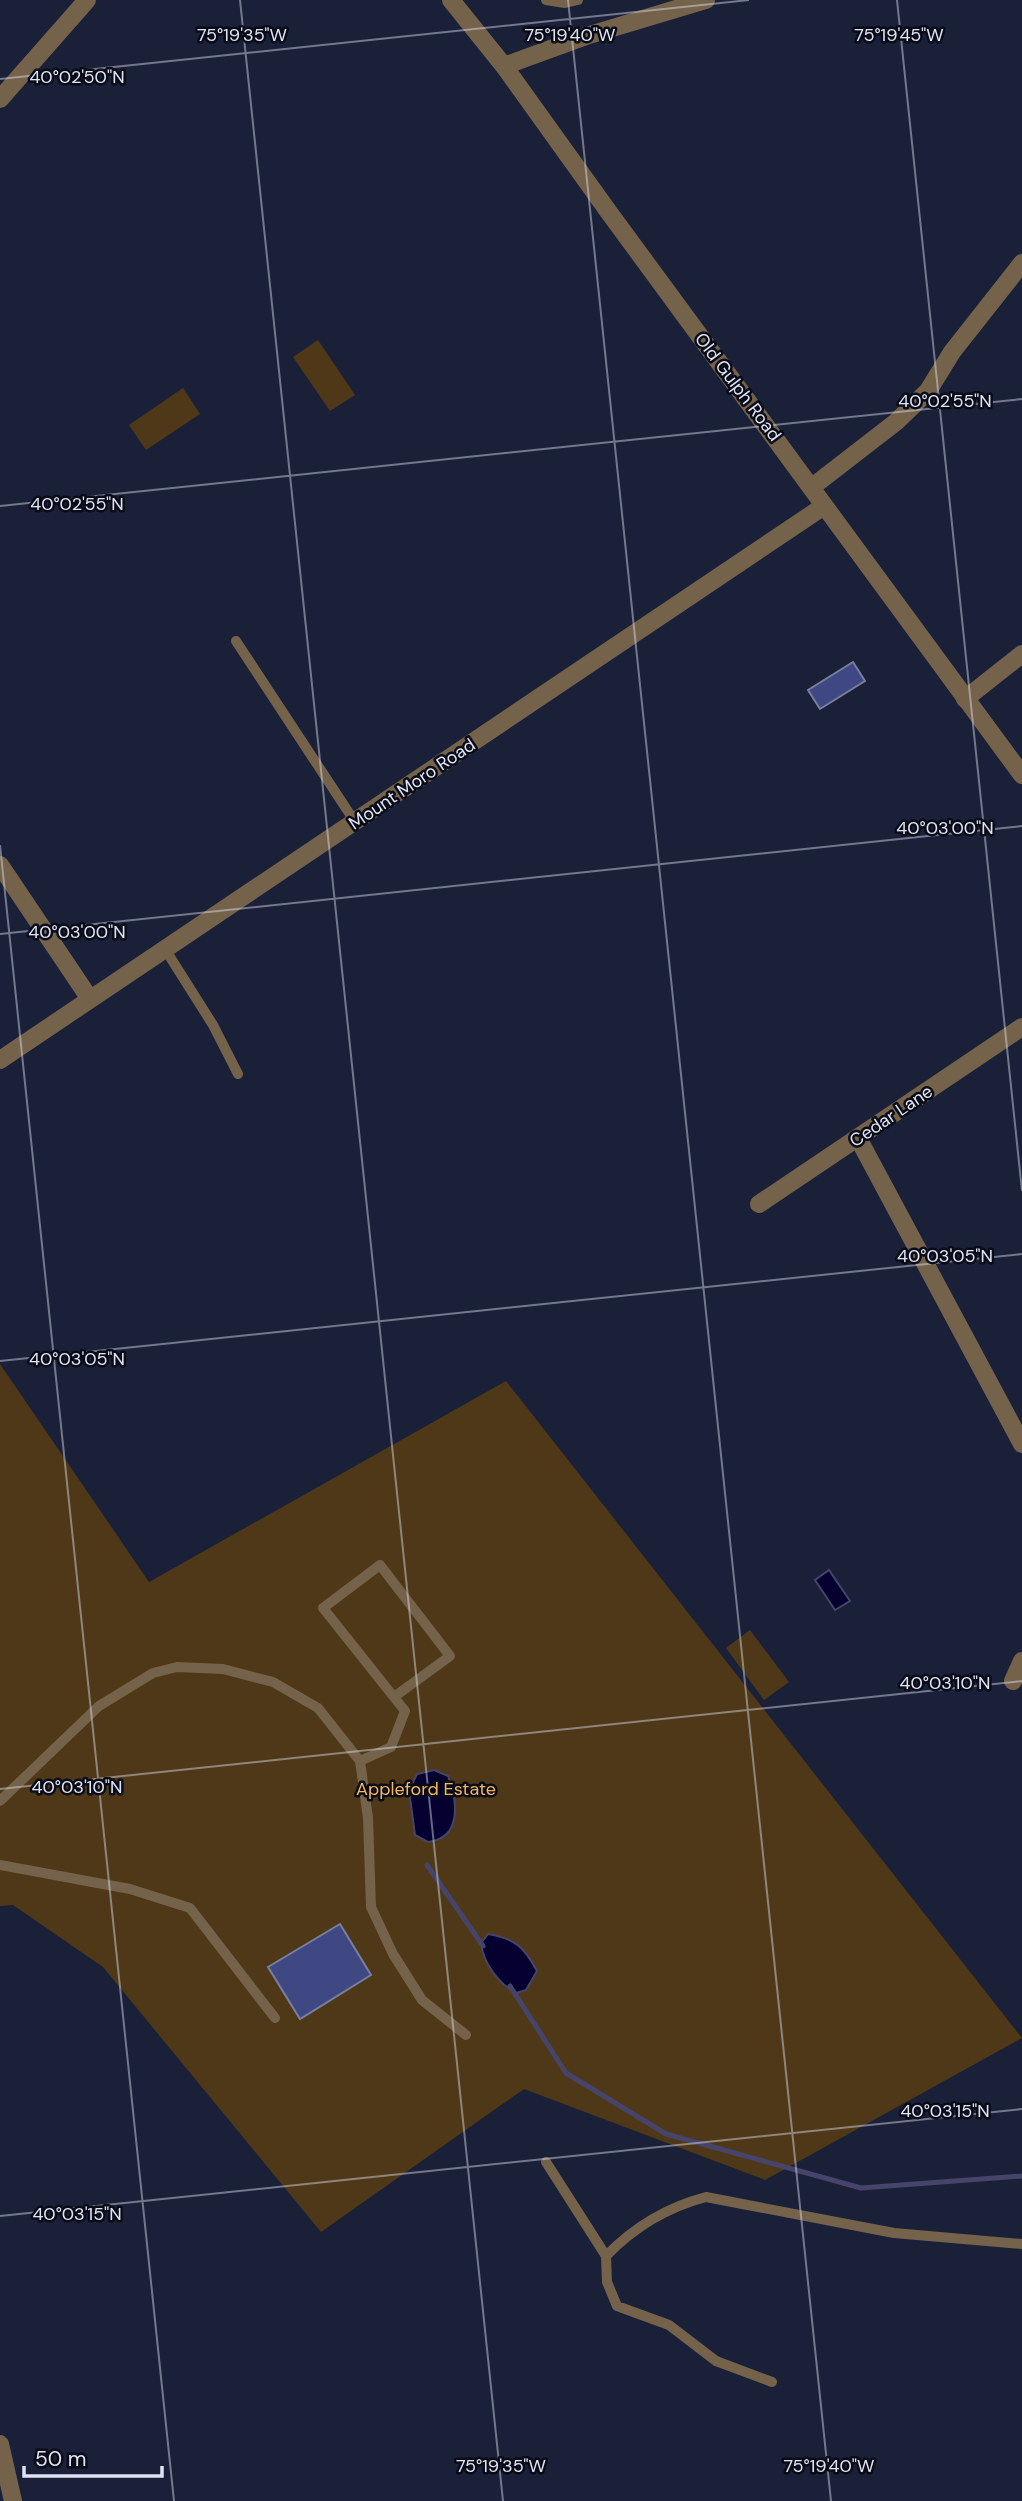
<svg xmlns="http://www.w3.org/2000/svg" width="1022" height="2501" viewBox="0 0 1022 2501" font-family="'DM Sans',sans-serif">
  <style>
    .green { fill: #4f3817 }
    .water { fill: #05002f; stroke: #46446a; stroke-width: 2 }
    .lines { fill: none; stroke-linecap: round; stroke-linejoin: round }
    .stream { stroke: #46446a; stroke-width: 5 }
    .building { fill: #3f4882; stroke: #787f9e; stroke-width: 2 }
    .service { stroke: #75624a; stroke-width: 10 }
    .minor { stroke: #75624a; stroke-width: 18 }
    .tertiary { stroke: #75624a; stroke-width: 18 }
    .ticks { fill: none; stroke: #dfe4f5; stroke-width: 2; stroke-opacity: 0.45 }
    .labels { text-anchor: middle; dominant-baseline: central; stroke-width: 5; stroke-linejoin: round; paint-order: stroke }
    .street-label { font-size: 18px; fill: #dfe4f5; stroke: #090b16 }
    .park-label { font-size: 18px; fill: #f4b760; stroke: #090b16 }
    .ticks-label { font-size: 18px; text-anchor: middle; fill: #dfe4f5; stroke: #090b16; stroke-width: 5; stroke-linejoin: round; paint-order: stroke }
  </style>
  <rect width="100%" height="100%" fill="#1b2039"/>
  <path class="green" d="M 318,340 L 355,395 L 330,411 L 293,357 Z
    M 183,388 L 200,414 L 146,450 L 129,425 Z
    M 0,1364 L 149,1582 L 506,1381 L 1022,2038 L 765,2180 L 524,2089 L 321,2232 L 103,1967 L 13,1905 L 0,1906 Z
    M 750,1630 L 789,1682 L 764,1700 L 726,1648 Z"/>
  <path class="water" d="M 829,1570 L 850,1601 L 835,1610 L 815,1580 Z
    M 434,1770 L 448,1776 C 457,1800 463,1838 428,1842 L 415,1835 L 409,1790 L 417,1774 Z
    M 488,1934 C 516,1939 524,1947 537,1971 L 526,1990 L 516,1993 C 499,1984 483,1963 481,1943 Z"/>
  <g class="lines">
    <path class="stream" d="M 427,1865 L 483,1946
      M 510,1986 L 566,2073 L 666,2134 L 861,2188 L 1022,2176"/>
  </g>
  <path class="building" d="M 853,662 L 865,681 L 820,709 L 808,690 Z
    M 340,1924 L 371,1975 L 300,2019 L 268,1967 Z"/>
  <g class="lines">
    <path class="service" d="M 546,0 L 565,3 L 578,0
      M 236,641 L 355,822
      M 165,949 L 213,1025 L 238,1074
      M 360,1761 L 391,1747 L 405,1711 L 323,1608 L 380,1565 L 450,1656 L 394,1697
      M 0,1801 L 99,1706 L 153,1673 L 177,1667 L 223,1669 L 273,1682 L 318,1708 L 360,1761 L 368,1818 L 371,1907 L 393,1954 L 422,2000 L 466,2035
      M 0,1865 L 130,1889 L 190,1908 L 275,2018
      M 546,2162 L 606,2256
      M 772,2382 L 716,2361 L 669,2325 L 617,2306 L 607,2282 L 606,2256 C 634,2227 668,2207 706,2197 L 894,2233 L 1022,2244"/>
    <path class="minor" d="M 504,66 L 586,36 L 706,0
      M 0,99 L 87,0
      M 812,487 L 896,422 L 928,391 L 952,352 L 1022,263
      M 965,699 L 1022,654
      M 0,865 L 90,999
      M 0,1060 L 824,506
      M 858,1138 L 1022,1444
      M 759,1204 L 1022,1027
      M 1013,1681 L 1022,1661
      M 0,2444 L 13,2501"/>
    <path class="tertiary" d="M 451,0 L 504,66 L 608,211 L 1022,775"/>
  </g>
  <path class="ticks" d="M 240,0 L 503,2501M 568,0 L 831,2501M 897,0 L 1022,1191M 0,79 L 749,0M 0,506 L 1022,399M 0,845 L 174,2501M 0,934 L 1022,826M 0,1361 L 1022,1254M 0,1789 L 1022,1681M 0,2216 L 1022,2109"/>
  <g class="labels">
    <g class="street-label">
      <text transform="translate(738 387) rotate(53)">Old Gulph Road</text>
      <text transform="translate(412 784) rotate(-34)">Mount Moro Road</text>
      <text transform="translate(891 1116) rotate(-34)">Cedar Lane</text>
    </g>
    <g class="park-label">
      <text x="426" y="1789">Appleford Estate</text>
    </g>
  </g>
  <g class="ticks-label">
    <text x="242" y="41">75°19'35"W</text>
    <text x="570" y="41">75°19'40"W</text>
    <text x="899" y="41">75°19'45"W</text>
    <text x="77" y="83">40°02'50"N</text>
    <text x="945" y="407">40°02'55"N</text>
    <text x="77" y="510">40°02'55"N</text>
    <text x="945" y="834">40°03'00"N</text>
    <text x="77" y="938">40°03'00"N</text>
    <text x="945" y="1262">40°03'05"N</text>
    <text x="77" y="1365">40°03'05"N</text>
    <text x="945" y="1689">40°03'10"N</text>
    <text x="77" y="1793">40°03'10"N</text>
    <text x="945" y="2117">40°03'15"N</text>
    <text x="77" y="2220">40°03'15"N</text>
    <text x="501" y="2472">75°19'35"W</text>
    <text x="829" y="2472">75°19'40"W</text>
  </g>
  <path d="M24 2466v10h138v-10" fill="none" stroke="#dfe4f5" stroke-width="3.5"/>
  <text x="35" y="2466" font-size="21" fill="#dfe4f5" stroke="#090b16" stroke-width="5" paint-order="stroke">50 m</text>
</svg>
